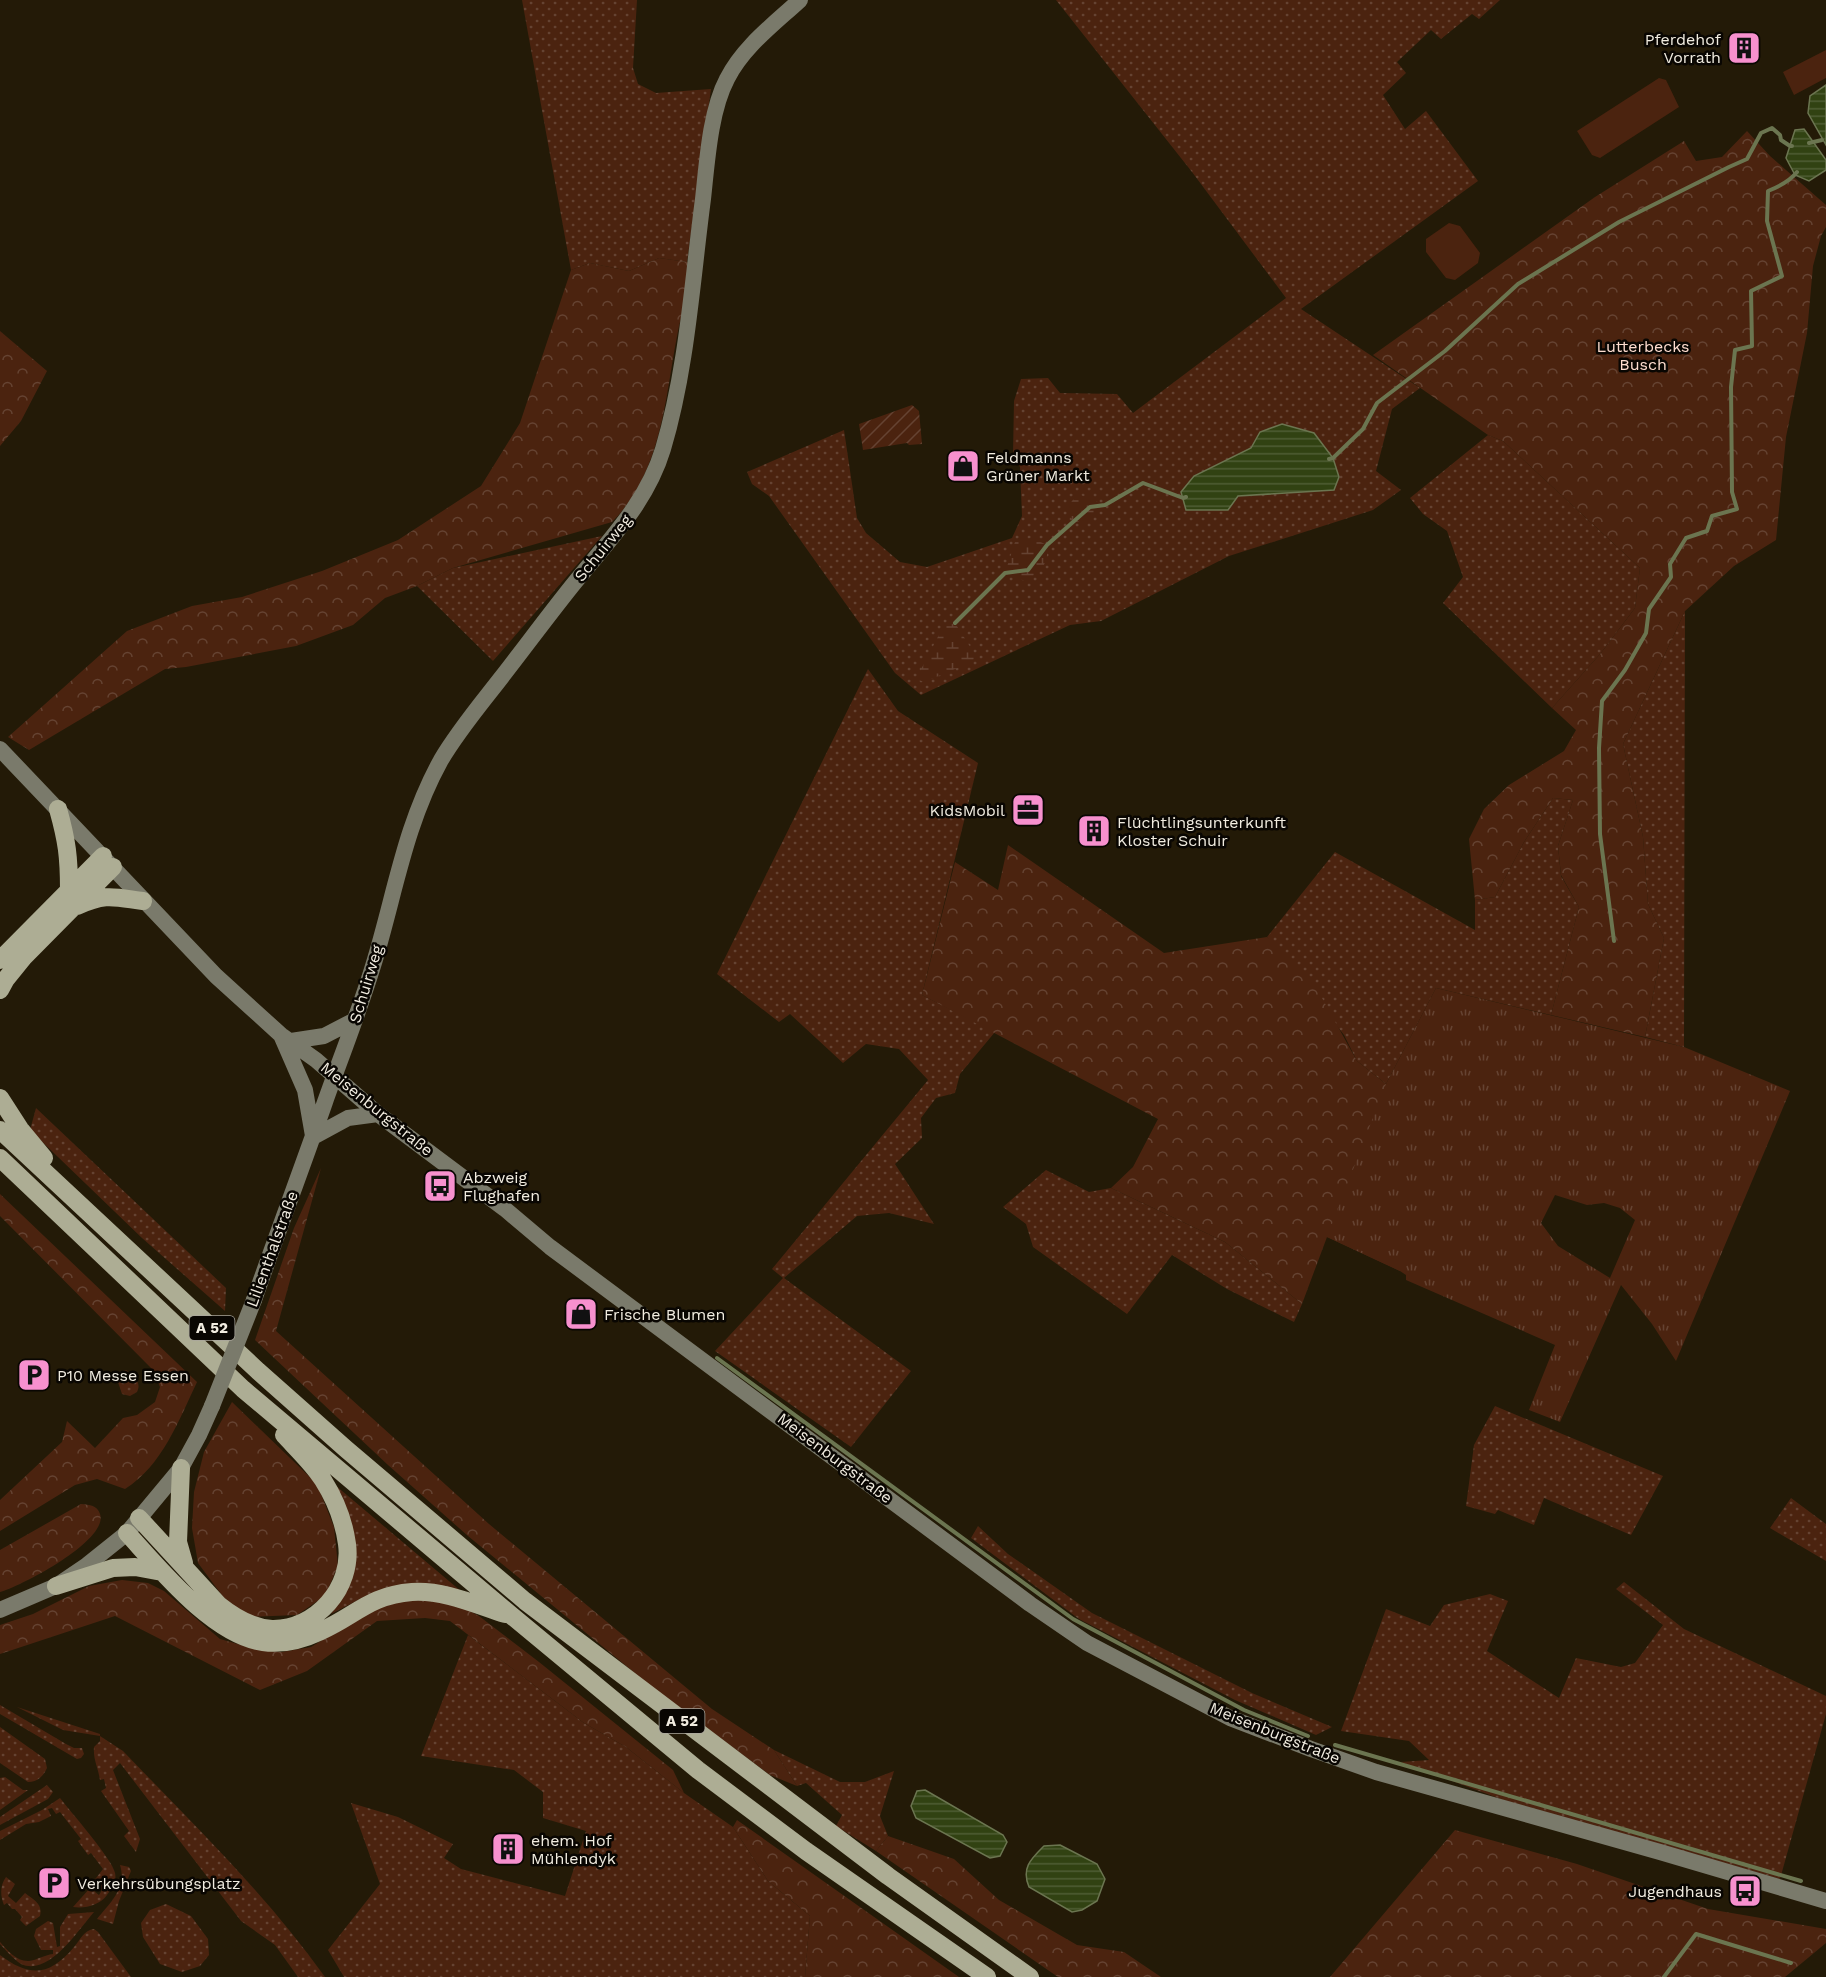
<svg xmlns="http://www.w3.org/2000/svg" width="1826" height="1977" viewBox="0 0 1826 1977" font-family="'Work Sans',sans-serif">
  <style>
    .grass { fill: url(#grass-dots); fill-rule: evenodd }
    .forest { fill: url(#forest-crowns) }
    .wetland { fill: url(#wetland-marsh) }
    .park { fill: url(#park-tufts); fill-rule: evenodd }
    .garden { fill: url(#garden-furrows) }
    .pitch { fill: #4b230f }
    .water { fill: url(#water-rules); stroke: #6b7550; stroke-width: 1.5 }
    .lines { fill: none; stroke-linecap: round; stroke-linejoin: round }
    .stream { stroke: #6b7550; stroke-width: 4 }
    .secondary { stroke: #7a7a6b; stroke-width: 16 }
    .motorway { stroke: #adad94; stroke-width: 18 }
    .secondary-bridge { stroke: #7a7a6b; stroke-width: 16 }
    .labels { text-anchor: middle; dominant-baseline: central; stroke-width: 5; stroke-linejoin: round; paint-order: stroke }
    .shield { fill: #090602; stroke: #aba79d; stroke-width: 1.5 }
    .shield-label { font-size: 15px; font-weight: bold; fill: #f1ece0 }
    .poi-label { font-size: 16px; fill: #f1ece0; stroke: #090602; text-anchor: start }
    .park-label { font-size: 16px; fill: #fddcce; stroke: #090602 }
    .street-label { font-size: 16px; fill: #f1ece0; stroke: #090602 }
  </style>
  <defs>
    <pattern id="grass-dots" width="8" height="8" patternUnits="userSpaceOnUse" patternTransform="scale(1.5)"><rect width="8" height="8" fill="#4b230f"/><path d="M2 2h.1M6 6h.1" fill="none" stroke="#654332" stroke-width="1.8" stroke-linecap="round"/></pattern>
    <pattern id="forest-crowns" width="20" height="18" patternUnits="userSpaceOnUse" patternTransform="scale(1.5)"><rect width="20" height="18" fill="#4b230f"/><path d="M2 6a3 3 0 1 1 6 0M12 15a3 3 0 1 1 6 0" fill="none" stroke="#654332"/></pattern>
    <pattern id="wetland-marsh" width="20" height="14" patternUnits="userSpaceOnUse" patternTransform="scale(1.5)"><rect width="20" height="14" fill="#4b230f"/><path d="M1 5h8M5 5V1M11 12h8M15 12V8" fill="none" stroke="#654332"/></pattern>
    <pattern id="park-tufts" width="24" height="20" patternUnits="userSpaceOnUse" patternTransform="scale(1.5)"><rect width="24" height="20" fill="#4b230f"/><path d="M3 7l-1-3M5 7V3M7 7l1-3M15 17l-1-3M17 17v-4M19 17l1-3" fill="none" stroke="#654332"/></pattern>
    <pattern id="garden-furrows" width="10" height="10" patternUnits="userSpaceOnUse" patternTransform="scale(1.5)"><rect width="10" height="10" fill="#4b230f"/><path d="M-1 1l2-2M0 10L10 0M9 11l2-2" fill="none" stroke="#654332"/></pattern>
    <pattern id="water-rules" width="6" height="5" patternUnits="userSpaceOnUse" patternTransform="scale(1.5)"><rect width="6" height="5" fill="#314212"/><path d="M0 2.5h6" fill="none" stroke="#4f5d34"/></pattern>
  </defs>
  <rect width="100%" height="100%" fill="#231a07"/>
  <path class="grass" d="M 522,0 L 637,0 L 633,68 L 638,84 L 656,93 L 711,89 L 687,262 L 659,258 L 629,271 L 590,263 L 571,270 Z
    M 1056,0 L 1500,0 L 1479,19 L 1472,14 L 1441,39 L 1431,30 L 1397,62 L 1406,73 L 1383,95 L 1405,129 L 1426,111 L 1478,181 L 1301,309 L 1420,388 L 1392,409 L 1376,471 L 1401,490 L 1373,510 L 1229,556 L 1101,621 L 1070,625 L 921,695 L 895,673 L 769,496 L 752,484 L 747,472 L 844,430 L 857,518 L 866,533 L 900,562 L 927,567 L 1012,538 L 1022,516 L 1020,467 L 1013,455 L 1014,401 L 1021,379 L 1048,378 L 1060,393 L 1117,394 L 1133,413 L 1286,298 L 1192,172 ZM 1260,432 L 1333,490 L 1237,496 L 1194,476 L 1251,448 Z
    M 1488,435 L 1503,441 L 1640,568 L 1635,608 L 1601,653 L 1552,708 L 1443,603 L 1463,577 L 1447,531 L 1423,514 L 1410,498 Z
    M 602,536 L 493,661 L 417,586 L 453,568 Z
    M 1685,611 L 1684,1047 L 1645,1037 L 1664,938 L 1648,904 L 1643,837 L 1623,744 Z
    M 868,669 L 898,711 L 978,763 L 922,995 L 995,1032 L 960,1074 L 955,1093 L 936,1098 L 921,1118 L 922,1138 L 895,1164 L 934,1224 L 889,1213 L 857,1216 L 784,1278 L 911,1371 L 851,1447 L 715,1351 L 783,1278 L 772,1269 L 928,1080 L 899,1049 L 866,1044 L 843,1063 L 790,1014 L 779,1022 L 717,974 Z
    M 1553,798 L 1573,800 L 1558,846 L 1561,876 L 1579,907 L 1551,1015 L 1436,988 L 1386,1084 L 1357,1061 L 1344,1035 L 1267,937 L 1335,852 L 1475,930 L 1475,900 L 1495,897 L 1524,842 Z
    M 36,1108 L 226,1288 L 225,1311 L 142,1238 L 30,1130 Z
    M 1046,1170 L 1089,1192 L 1111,1188 L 1225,1242 L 1302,1304 L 1294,1322 L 1227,1289 L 1172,1255 L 1127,1314 L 1033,1247 L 1026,1224 L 1003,1207 Z
    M 126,1370 C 134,1376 142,1382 137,1392 L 130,1396 L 122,1394 L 118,1382 L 119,1372 Z
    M 1495,1406 L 1663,1476 L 1631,1535 L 1544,1498 L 1534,1525 L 1498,1510 L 1495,1514 L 1466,1506 L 1474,1445 Z
    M 335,1485 L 462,1592 L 395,1586 L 364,1597 L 331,1614 L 346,1591 Z
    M 1791,1498 L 1826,1524 L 1826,1561 L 1770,1528 Z
    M 978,1526 L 1008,1554 L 1092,1613 L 1252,1693 L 1332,1727 L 1316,1735 L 1235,1700 L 1079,1619 L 971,1538 Z
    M 1624,1582 L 1684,1629 L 1826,1696 L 1826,1714 L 1780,1879 L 1506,1801 L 1401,1762 L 1429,1760 L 1409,1741 L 1341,1731 L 1386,1609 L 1430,1626 L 1444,1605 L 1490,1594 L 1508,1601 L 1487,1651 L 1559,1698 L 1576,1658 L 1621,1667 L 1635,1663 L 1663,1625 L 1616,1589 Z
    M 468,1635 L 584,1723 L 626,1747 L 684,1793 L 733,1827 L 768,1881 L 810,1916 L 805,1977 L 344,1977 L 328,1950 L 380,1884 L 351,1803 L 398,1817 L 453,1844 L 444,1858 L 461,1869 L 565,1896 L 586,1831 L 543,1818 L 543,1792 L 514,1770 L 421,1756 Z
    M 0,1705 L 66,1744 L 74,1748 L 82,1748 L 84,1754 L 81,1758 L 77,1759 L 0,1714 Z
    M 17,1707 L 100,1734 L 100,1736 L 123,1751 C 192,1823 266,1894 325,1977 L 298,1977 L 275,1945 L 241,1921 L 120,1763 L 113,1770 L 140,1839 L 136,1852 L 124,1836 L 129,1831 L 101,1791 L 106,1788 L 104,1779 L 100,1780 C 98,1767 93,1760 94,1747 L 100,1741 L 100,1736 L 63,1730 Z
    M 0,1727 L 45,1759 L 47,1768 C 43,1777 37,1782 28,1782 L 0,1763 Z
    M 774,1750 L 840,1782 L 865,1782 L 894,1771 L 880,1816 L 888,1836 L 876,1851 L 836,1826 L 842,1815 L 806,1783 L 797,1786 Z
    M 5,1777 L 23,1790 L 28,1790 L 0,1810 L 0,1778 Z
    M 47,1785 L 53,1792 L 48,1799 L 0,1825 L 0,1817 Z
    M 60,1798 C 70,1811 113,1860 115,1873 C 117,1882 112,1888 107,1895 C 100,1905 85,1909 73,1907 L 90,1888 L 99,1895 L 102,1890 L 93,1882 L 103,1869 L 91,1853 L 88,1855 L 78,1841 L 81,1839 L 60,1812 L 56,1814 L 52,1808 L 48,1809 L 51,1816 L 39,1822 L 26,1824 L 0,1840 L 0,1831 L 42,1810 Z
    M 120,1865 L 129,1867 L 131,1871 L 119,1901 L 113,1924 L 97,1919 C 111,1902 127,1888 120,1865 Z
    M 6,1877 L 15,1884 L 8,1896 L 16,1903 L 25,1893 C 34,1900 43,1904 40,1916 L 26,1926 L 20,1920 L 22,1917 L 15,1909 L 12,1909 L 7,1903 L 4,1905 C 0,1896 0,1885 6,1877 Z
    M 166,1904 L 191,1916 L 208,1939 L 209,1955 L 200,1966 L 182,1972 L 160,1964 L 143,1937 L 141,1923 L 150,1910 Z
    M 94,1912 C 78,1930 49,1977 21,1964 C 13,1959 6,1950 0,1944 L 0,1942 C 7,1950 17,1962 29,1961 C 37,1960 44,1955 53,1954 L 53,1950 L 41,1950 L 34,1936 L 36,1929 L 48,1921 L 53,1923 L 57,1947 L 60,1946 L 60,1927 L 68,1914 Z
    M 94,1929 L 98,1932 L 131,1977 L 0,1977 L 0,1955 C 29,1977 49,1977 74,1947 C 80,1940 84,1930 94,1929 Z"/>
  <path class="forest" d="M 1747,131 L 1770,156 L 1826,205 L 1826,227 L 1821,236 L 1813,266 L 1807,333 L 1786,437 L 1776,540 L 1734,566 L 1685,611 L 1623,744 L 1643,837 L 1648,904 L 1664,938 L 1645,1037 L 1551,1015 L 1579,907 L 1561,875 L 1558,846 L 1573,800 L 1553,798 L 1524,842 L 1495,897 L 1475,900 L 1469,839 L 1484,809 L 1509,785 L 1564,751 L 1576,730 L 1552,708 L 1601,653 L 1635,608 L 1640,568 L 1503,441 L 1488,435 L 1373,355 L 1595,197 L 1684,141 L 1696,161 L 1722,157 Z
    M 659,258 L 695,263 C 690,284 684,305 679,326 C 665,393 664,470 612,522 L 453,568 L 417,586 L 385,598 L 353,625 L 296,646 L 186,667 L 165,669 L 29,750 L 8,737 L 127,631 L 192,606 L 242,597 L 322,571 L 398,540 L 481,486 L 520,423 L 571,270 L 590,263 L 629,271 Z
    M 0,331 L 47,371 L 21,421 L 0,446 Z
    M 1008,845 L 1164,953 L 1267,937 L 1312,980 L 1357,1061 L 1386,1084 L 1400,1271 L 1327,1237 L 1302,1304 L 1225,1242 L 1111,1188 L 1133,1167 L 1158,1119 L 922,995 L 955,862 L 998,890 Z
    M 321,1168 L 276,1331 L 489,1524 L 712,1709 L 774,1750 L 797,1786 L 770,1775 L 653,1688 L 468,1536 L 388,1465 L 255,1340 L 294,1228 Z
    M 0,1194 L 197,1382 C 179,1420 162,1466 125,1489 L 97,1479 L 75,1485 L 0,1531 L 0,1500 L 62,1442 L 67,1421 L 95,1448 L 123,1418 L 137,1415 L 155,1402 L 160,1387 L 154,1371 L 0,1216 Z
    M 232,1402 L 317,1484 L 334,1527 L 338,1566 L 325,1596 L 297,1615 L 250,1617 L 224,1598 L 198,1563 L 192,1528 L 194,1492 L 204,1452 Z
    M 81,1504 C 90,1505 97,1505 100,1514 C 109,1540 22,1586 0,1592 L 0,1550 Z
    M 122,1580 L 148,1583 L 164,1591 L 220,1639 L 259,1650 L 282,1652 L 311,1647 L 376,1607 L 419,1598 L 451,1601 L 479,1616 L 539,1662 L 673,1770 L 684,1793 L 626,1747 L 584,1723 L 450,1621 L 425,1618 L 377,1621 L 307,1671 L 260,1690 L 115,1616 L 0,1654 L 0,1625 L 33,1614 L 89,1586 Z
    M 737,1820 L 959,1977 L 805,1977 L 810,1916 L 768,1881 L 733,1827 Z
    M 1455,1830 L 1577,1864 L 1708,1909 L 1826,1929 L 1826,1943 L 1785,1977 L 1330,1977 Z
    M 888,1836 L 954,1859 L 999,1900 L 1077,1945 L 1124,1952 L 1161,1977 L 1058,1977 L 876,1851 Z"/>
  <path class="wetland" d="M 1078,494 L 1105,505 L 1084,522 L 1073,522 L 1067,507 Z
    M 1032,538 L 1047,545 C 1049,564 1041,572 1025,581 L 1005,573 L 1015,542 Z
    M 955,623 L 976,656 L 972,662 L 924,682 L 916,679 L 943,627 Z"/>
  <path class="park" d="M 1436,988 L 1684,1047 L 1790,1091 L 1676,1361 L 1652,1324 L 1621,1285 L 1560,1422 L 1529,1410 L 1555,1345 L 1406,1280 L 1406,1275 L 1400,1271 L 1327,1237 L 1386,1084 ZM 1555,1195 L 1587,1205 L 1604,1203 L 1620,1208 L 1635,1220 L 1610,1278 L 1558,1246 L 1541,1223 Z"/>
  <path class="garden" d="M 912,405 L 919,411 L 922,444 L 909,445 L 907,443 L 863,450 L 859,424 Z"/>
  <path class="pitch" d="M 1826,50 L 1826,78 L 1794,95 L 1783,72 Z
    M 1659,78 L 1666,80 L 1679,107 L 1600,158 L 1592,155 L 1577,131 Z
    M 1449,223 L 1460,226 L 1480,253 L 1478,263 L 1455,280 L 1446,278 L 1426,252 L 1426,239 Z"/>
  <path class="water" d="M 1826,85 L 1826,145 L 1808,113 L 1810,96 Z
    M 1804,129 L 1826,160 L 1826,170 L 1809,181 L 1795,175 L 1786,158 L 1795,130 Z
    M 1282,424 L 1314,433 L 1333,458 L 1339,477 L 1334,490 L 1238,496 L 1228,510 L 1186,510 L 1181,492 L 1194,476 L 1251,448 L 1260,432 Z
    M 925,1790 L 1003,1835 L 1007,1842 L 1000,1856 L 990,1858 L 916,1818 L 911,1806 L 917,1791 Z
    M 1060,1845 L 1097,1864 L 1105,1879 L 1097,1901 L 1082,1910 L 1072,1912 L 1029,1887 C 1021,1868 1031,1859 1044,1846 Z"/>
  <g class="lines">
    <path class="stream" d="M 1809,143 L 1822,140
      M 1329,459 L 1333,458 L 1363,429 L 1377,403 L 1445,351 L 1518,284 L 1619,222 L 1729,167 L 1747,159 L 1761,133 L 1772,128 L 1780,135 L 1781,140 L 1790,146 L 1792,146
      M 955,623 L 1005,573 L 1028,570 L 1047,545 L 1090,507 L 1105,505 L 1143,483 L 1183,498 L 1186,497
      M 1614,941 L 1600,834 L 1599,748 L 1602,701 L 1625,670 L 1646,633 L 1649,609 L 1671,577 L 1670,564 L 1686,538 L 1707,531 L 1712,516 L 1737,509 L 1732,492 L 1731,387 L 1735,350 L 1752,346 L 1751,291 L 1782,276 L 1767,221 L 1768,191 C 1778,187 1790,181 1797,172
      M 717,1358 L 1073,1619 L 1244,1710 L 1308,1736
      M 1335,1745 L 1801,1881
      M 1664,1977 L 1696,1934 L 1791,1963"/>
    <path class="secondary" d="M 0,749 L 216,976 L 281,1035 L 316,1060 L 378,1114 L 505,1209 L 550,1247 L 1030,1604 L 1087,1643 L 1230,1718 L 1311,1749 L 1376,1772 L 1660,1852 L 1826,1901
      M 281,1035 L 305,1090 L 313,1136
      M 291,1041 L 324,1036 L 355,1020
      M 313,1137 L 348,1118 L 378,1114
      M 254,1300 C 277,1234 302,1168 325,1102 C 341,1057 359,1012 373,966 C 395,895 404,827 441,760 C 458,731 480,705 501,678 C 526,646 550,613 576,581 C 610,539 647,502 663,449 C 687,369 692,282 703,199 C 707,163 710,111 727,79 C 743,47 774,24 800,0
      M 0,1610 L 56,1586 L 87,1565 L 127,1533 L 181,1468 L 199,1435 L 212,1406"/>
    <path class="motorway" d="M 58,809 C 67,841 69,857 69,890
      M 77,906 C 106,893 113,897 143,901
      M 0,960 L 103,856
      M 0,990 L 6,979 L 23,958 L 113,867
      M 0,1098 L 20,1129 L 44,1158
      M 0,1130 L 258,1371 L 346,1449 L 525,1601 L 888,1876 L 1030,1977
      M 0,1158 L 243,1389 L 512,1616 L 698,1770 L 806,1851 L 987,1977
      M 181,1468 L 178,1542 L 184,1563
      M 139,1518 L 219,1605 C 234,1617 252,1628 272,1629 C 316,1630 353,1587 347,1544 C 344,1522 335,1499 323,1480 C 313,1464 297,1449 284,1435
      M 127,1533 C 160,1569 213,1635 263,1642 C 283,1645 304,1639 321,1631 C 355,1616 370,1595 412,1592 C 444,1590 474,1604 505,1614
      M 56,1586 L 113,1568 L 135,1567 L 162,1572"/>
    <path class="secondary-bridge" d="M 212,1406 L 254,1300"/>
  </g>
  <defs>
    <g id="building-square" transform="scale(1.725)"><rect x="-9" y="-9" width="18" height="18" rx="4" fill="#f790ce" stroke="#090602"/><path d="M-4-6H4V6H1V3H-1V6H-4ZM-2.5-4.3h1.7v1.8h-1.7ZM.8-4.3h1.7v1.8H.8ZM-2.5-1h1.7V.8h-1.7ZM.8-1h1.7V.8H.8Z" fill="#111"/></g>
    <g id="shop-square" transform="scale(1.725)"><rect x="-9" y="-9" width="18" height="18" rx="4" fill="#f790ce" stroke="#090602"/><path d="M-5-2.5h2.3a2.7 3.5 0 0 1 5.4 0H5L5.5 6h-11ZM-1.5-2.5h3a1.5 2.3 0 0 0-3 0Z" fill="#111"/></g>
    <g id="office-square" transform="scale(1.725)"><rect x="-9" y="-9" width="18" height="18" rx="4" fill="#f790ce" stroke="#090602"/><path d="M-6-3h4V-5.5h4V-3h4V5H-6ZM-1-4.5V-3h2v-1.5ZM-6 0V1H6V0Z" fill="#111"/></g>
    <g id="bus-square" transform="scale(1.725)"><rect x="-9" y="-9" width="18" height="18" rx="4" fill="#f790ce" stroke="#090602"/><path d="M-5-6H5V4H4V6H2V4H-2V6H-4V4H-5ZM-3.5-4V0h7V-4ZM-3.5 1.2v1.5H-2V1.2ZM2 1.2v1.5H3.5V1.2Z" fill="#111"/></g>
    <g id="parking-square" transform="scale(1.725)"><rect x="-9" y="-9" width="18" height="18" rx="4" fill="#f790ce" stroke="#090602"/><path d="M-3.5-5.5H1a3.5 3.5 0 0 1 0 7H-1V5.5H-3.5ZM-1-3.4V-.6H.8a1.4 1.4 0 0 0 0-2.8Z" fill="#111"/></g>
  </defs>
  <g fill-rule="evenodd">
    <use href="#building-square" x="1744" y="48"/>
    <use href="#shop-square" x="963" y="466"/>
    <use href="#office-square" x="1028" y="810"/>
    <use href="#building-square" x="1094" y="831"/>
    <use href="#bus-square" x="440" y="1186"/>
    <use href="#shop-square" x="581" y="1314"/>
    <use href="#parking-square" x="34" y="1375"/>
    <use href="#building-square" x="508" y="1849"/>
    <use href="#parking-square" x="54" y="1883"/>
    <use href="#bus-square" x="1745" y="1891"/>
  </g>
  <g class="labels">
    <g class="shield">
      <rect x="189.5" y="1316" width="45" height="24" rx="4.5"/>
      <rect x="659.5" y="1709" width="45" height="24" rx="4.5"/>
    </g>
    <g class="shield-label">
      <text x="212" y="1328">A 52</text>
      <text x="682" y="1721">A 52</text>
    </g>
    <g class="poi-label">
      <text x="1721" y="39" text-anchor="end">Pferdehof<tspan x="1721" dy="18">Vorrath</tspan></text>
      <text x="986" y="457">Feldmanns<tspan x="986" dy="18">Grüner Markt</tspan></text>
      <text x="1005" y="810" text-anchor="end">KidsMobil</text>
      <text x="1117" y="822">Flüchtlingsunterkunft<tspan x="1117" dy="18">Kloster Schuir</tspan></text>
      <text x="463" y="1177">Abzweig<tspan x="463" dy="18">Flughafen</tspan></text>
      <text x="604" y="1314">Frische Blumen</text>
      <text x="57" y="1375">P10 Messe Essen</text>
      <text x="531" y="1840">ehem. Hof<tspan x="531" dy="18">Mühlendyk</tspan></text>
      <text x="77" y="1883">Verkehrsübungsplatz</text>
      <text x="1722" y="1891" text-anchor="end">Jugendhaus</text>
    </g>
    <g class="park-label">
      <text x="1643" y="346">Lutterbecks<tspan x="1643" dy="18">Busch</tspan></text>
    </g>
    <g class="street-label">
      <text transform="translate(603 548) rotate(-51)">Schuirweg</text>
      <text transform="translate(366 984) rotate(-73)">Schuirweg</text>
      <text transform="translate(377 1109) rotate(39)">Meisenburgstraße</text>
      <text transform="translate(272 1249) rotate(-70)">Lilienthalstraße</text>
      <text transform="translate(835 1458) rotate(37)">Meisenburgstraße</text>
      <text transform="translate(1275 1733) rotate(22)">Meisenburgstraße</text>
    </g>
  </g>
</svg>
